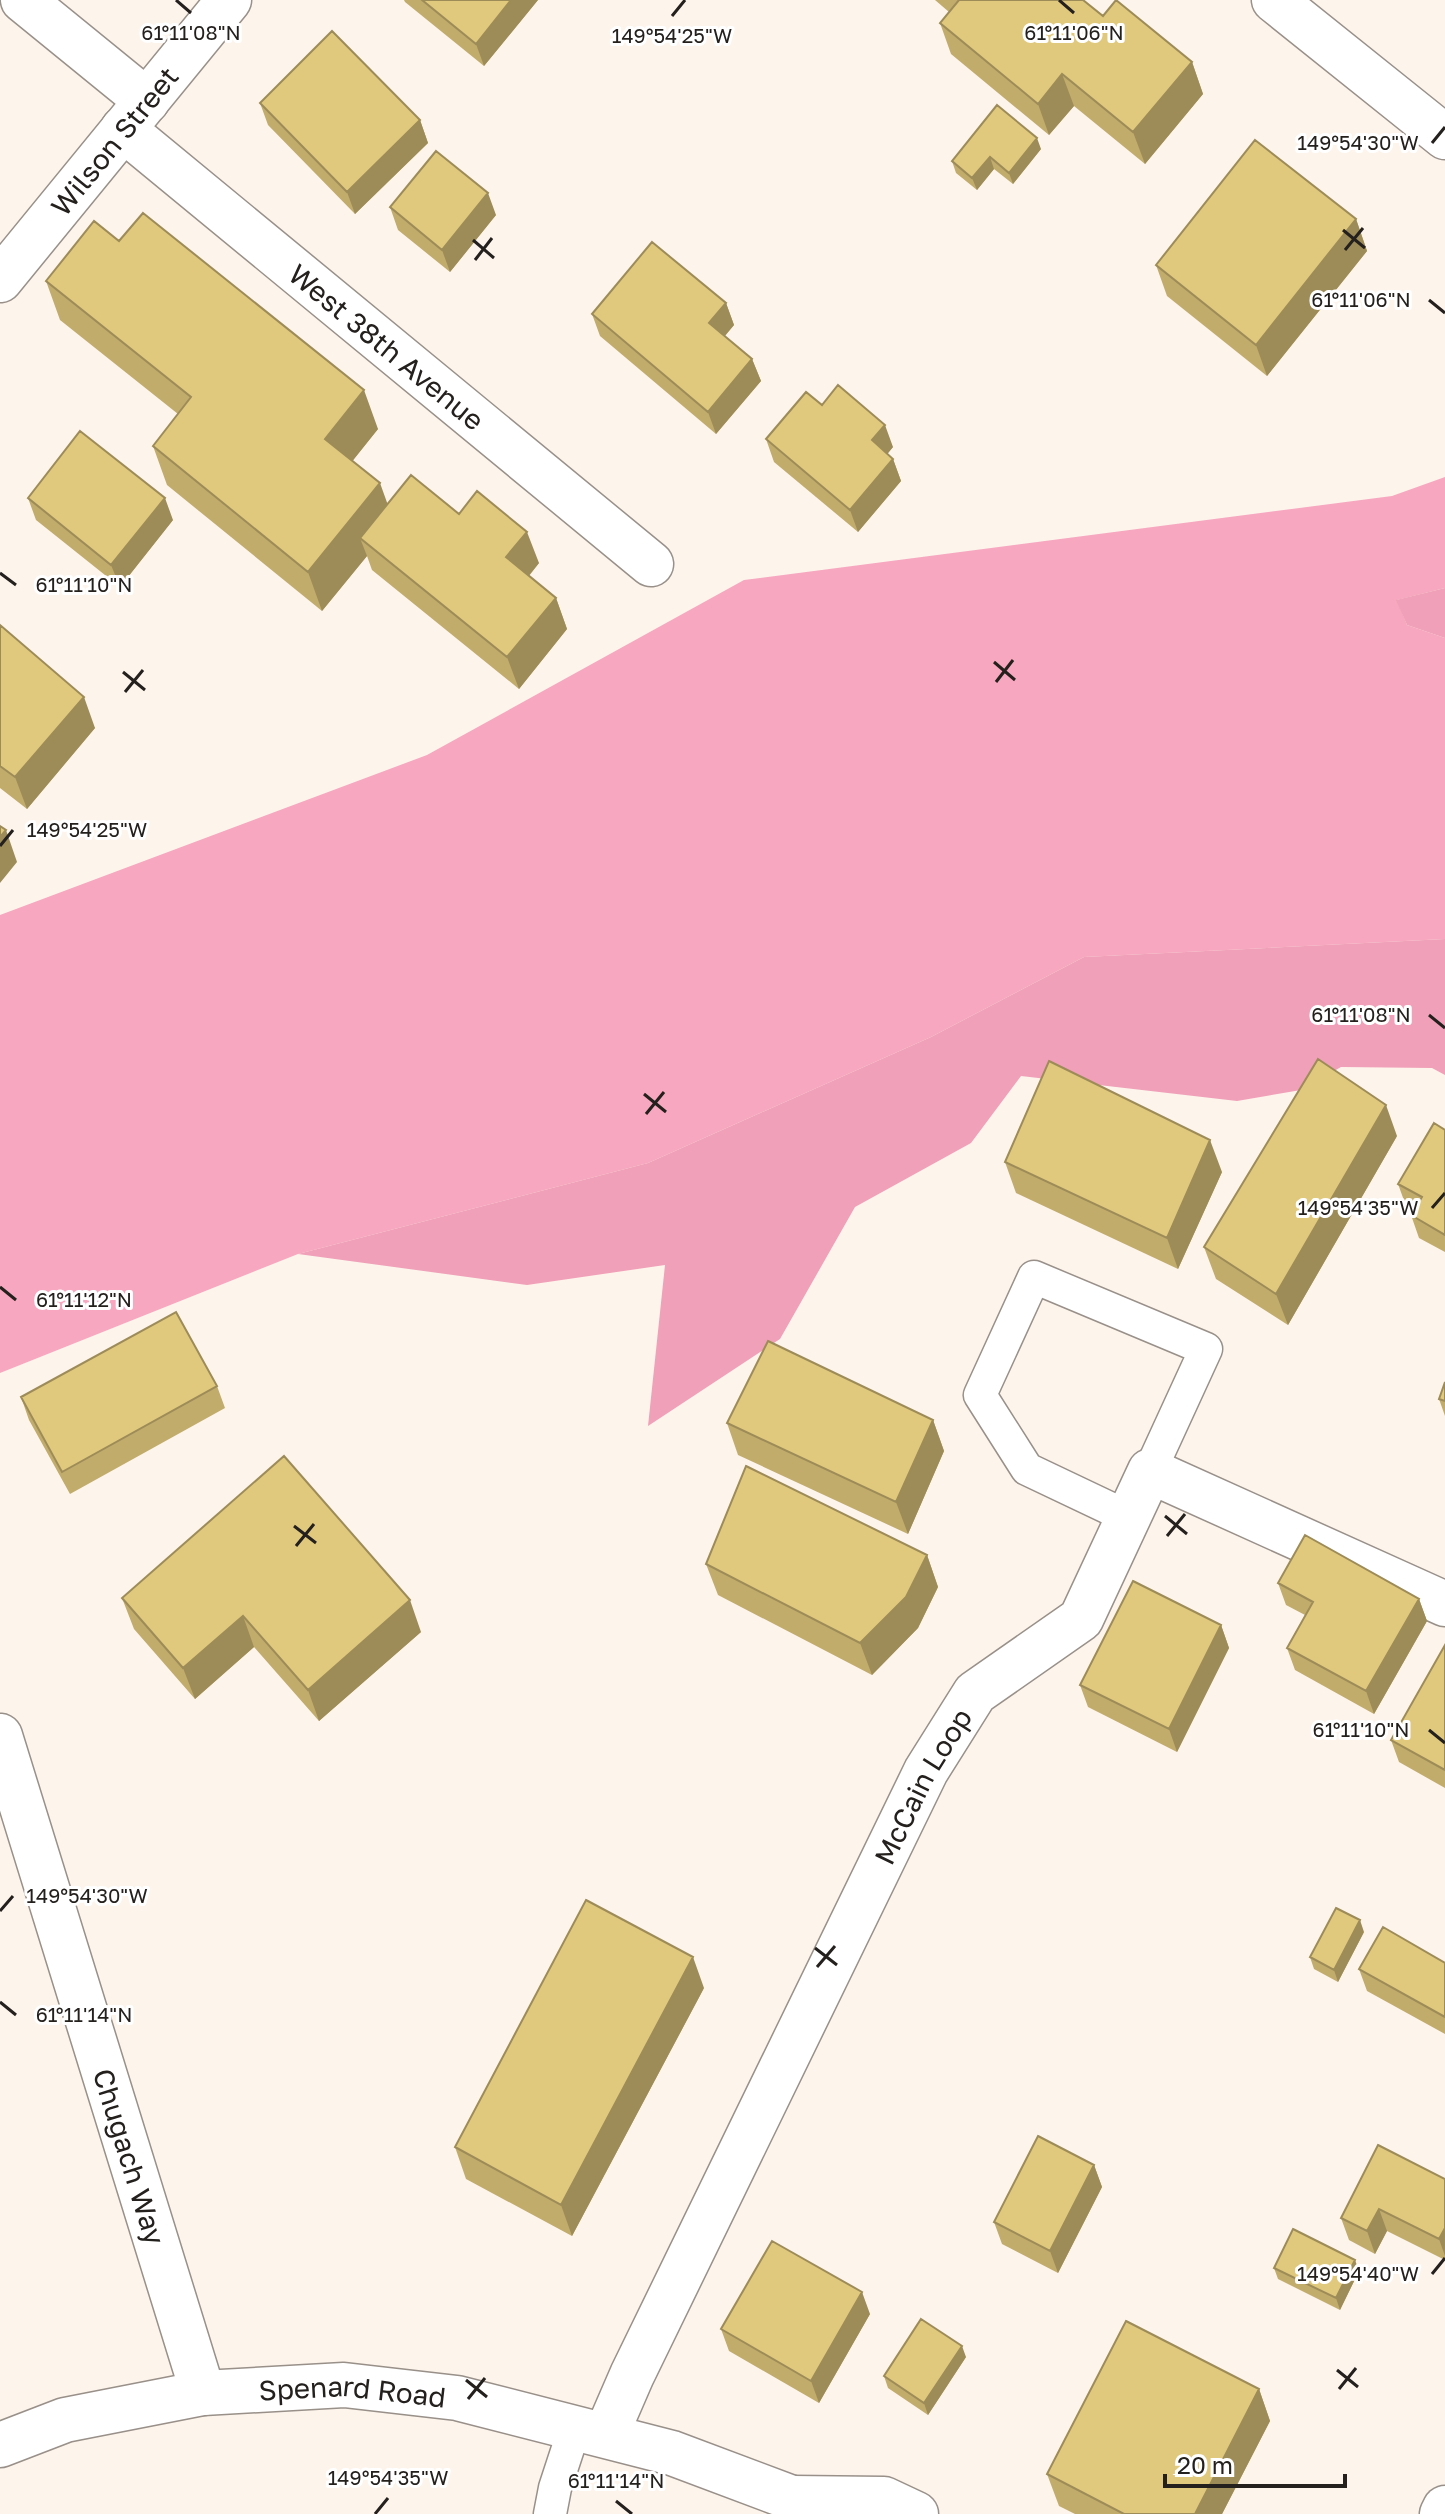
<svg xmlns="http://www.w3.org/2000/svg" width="1445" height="2514" viewBox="0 0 1445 2514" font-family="'Golos Text',sans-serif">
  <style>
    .green { fill: #f7a7bf }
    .forest { fill: #f0a0b8 }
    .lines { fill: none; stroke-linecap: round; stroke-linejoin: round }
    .service-casing { stroke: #989089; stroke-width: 35 }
    .minor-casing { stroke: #989089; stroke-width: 47 }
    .secondary-casing { stroke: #989089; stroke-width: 47 }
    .service { stroke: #fff; stroke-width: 32 }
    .minor { stroke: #fff; stroke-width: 44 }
    .secondary { stroke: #fff; stroke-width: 44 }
    .wall { fill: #c1ac6c }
    .shaded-wall { fill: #9d8c58 }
    .building { fill: #e0c87d; stroke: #9d8c58; stroke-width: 2 }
    .ticks { fill: none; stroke: #23201d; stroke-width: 3 }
    .labels { text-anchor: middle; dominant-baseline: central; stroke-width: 6; stroke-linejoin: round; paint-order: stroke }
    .street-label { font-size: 28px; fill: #23201d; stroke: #fff }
    .ticks-label { font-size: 20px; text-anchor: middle; fill: #23201d; stroke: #fff; stroke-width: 6; stroke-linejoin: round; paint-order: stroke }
  </style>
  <rect width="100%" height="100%" fill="#fdf4ec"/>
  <path class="green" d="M 1445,477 L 1445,588 L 1397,600 L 1407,625 L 1445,638 L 1445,939 L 1084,957 L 931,1037 L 648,1163 L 298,1254 L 0,1373 L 0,915 L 427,755 L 744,580 L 1392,496 Z"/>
  <path class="forest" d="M 1445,588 L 1445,638 L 1407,625 L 1396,600 Z
    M 1445,939 L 1445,1075 L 1432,1068 L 1341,1067 L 1301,1090 L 1237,1101 L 1021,1076 L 971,1143 L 855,1207 L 780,1339 L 648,1426 L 665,1265 L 527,1285 L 298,1254 L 648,1163 L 931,1037 L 1084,957 Z"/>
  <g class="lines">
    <g class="service-casing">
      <path id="service" d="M 1128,1517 L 1027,1469 L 980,1395 L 1034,1277 L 1206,1349 L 1150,1471
        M 550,2514 L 555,2488 L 575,2427"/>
    </g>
    <g class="minor-casing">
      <g id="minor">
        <path d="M 23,0 L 147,101"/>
        <path d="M 1274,0 L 1445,137"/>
        <path id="s1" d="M 123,129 L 651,564"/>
        <path id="s2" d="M 0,280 L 229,0"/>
        <path id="s3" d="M 0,1736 L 203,2393"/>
        <path id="s4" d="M 606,2435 L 632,2375 L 926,1771 L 975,1693 L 1081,1619 L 1150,1471 L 1445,1604"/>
        <path d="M 1442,2514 L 1445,2508"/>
      </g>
    </g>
    <g class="secondary-casing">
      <g id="secondary">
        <path id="s5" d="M 0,2445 L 65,2420 L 203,2393 L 344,2385 L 457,2398 L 672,2453 L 792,2498 L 811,2514"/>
        <path d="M 792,2498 L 884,2499 L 916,2514"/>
      </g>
    </g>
    <use href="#service" class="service"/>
    <use href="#minor" class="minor"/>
    <use href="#secondary" class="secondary"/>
  </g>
  <path class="wall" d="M 404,0 L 538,0 L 484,66 L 405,2 Z
    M 935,0 L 1083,0 L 1103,16 L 1192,62 L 1203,94 L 1145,164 L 1074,106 L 1049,135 L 951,54 L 940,23 L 949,12 Z
    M 260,103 L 420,120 L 428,143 L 355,214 L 268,125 Z
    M 1041,149 L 1013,184 L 994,169 L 977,190 L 956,173 L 952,161 Z
    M 390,207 L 496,215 L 450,272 L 398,230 Z
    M 1356,219 L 1367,251 L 1267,376 L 1167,296 L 1156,265 Z
    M 119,241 L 378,429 L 352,461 L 388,505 L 459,514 L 539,563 L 529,576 L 556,598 L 567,629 L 519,689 L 372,570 L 367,556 L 322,611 L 167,485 L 153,446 L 178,414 L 60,320 L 46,281 Z
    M 726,303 L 734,325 L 725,336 L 752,359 L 761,381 L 716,434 L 600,336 L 592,314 Z
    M 822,405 L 893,447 L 887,454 L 893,459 L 901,481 L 858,532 L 774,462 L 766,439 Z
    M 28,498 L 173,520 L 120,587 L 36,520 Z
    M 0,625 L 95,728 L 27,809 L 0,788 Z
    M 1445,1130 L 1445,1252 L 1419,1238 L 1411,1215 L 1414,1211 L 1406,1206 L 1398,1184 Z
    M 1397,1136 L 1288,1325 L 1216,1279 L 1204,1247 Z
    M 1005,1162 L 1222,1172 L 1178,1269 L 1016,1193 Z
    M 1445,1382 L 1445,1416 L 1439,1399 Z
    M 217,1386 L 225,1408 L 70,1494 L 29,1420 L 21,1397 Z
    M 933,1420 L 944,1451 L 908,1534 L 738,1455 L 727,1423 Z
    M 927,1555 L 938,1587 L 918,1628 L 872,1675 L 718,1595 L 706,1564 Z
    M 1278,1583 L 1419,1599 L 1427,1621 L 1374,1714 L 1295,1670 L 1287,1648 L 1305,1615 L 1286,1605 Z
    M 122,1598 L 421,1632 L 319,1721 L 254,1647 L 195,1699 L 134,1629 Z
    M 1221,1625 L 1229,1648 L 1177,1752 L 1088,1707 L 1080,1685 Z
    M 1445,1645 L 1445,1788 L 1399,1762 L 1391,1740 Z
    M 1364,1932 L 1338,1982 L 1314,1969 L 1310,1957 Z
    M 1445,1963 L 1445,2034 L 1367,1991 L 1359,1969 Z
    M 704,1988 L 572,2236 L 466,2179 L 455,2147 Z
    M 1094,2165 L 1102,2187 L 1058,2273 L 1002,2244 L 994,2222 Z
    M 1445,2179 L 1445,2260 L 1387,2231 L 1375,2254 L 1349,2240 L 1341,2218 Z
    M 1274,2268 L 1359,2271 L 1340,2310 L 1278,2279 Z
    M 870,2314 L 819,2403 L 729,2351 L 721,2329 Z
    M 966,2357 L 928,2415 L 888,2388 L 884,2376 Z
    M 1259,2389 L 1270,2421 L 1222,2514 L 1075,2514 L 1059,2506 L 1047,2474 Z"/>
  <path class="shaded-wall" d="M 511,0 L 538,0 L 484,66 L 476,44 Z
    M 1192,62 L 1203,94 L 1145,164 L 1133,132 Z
    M 1062,74 L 1074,106 L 1049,135 L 1038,104 Z
    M 420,120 L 428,143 L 355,214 L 347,192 Z
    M 1037,138 L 1041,149 L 1013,184 L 1009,173 Z
    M 990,157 L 994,169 L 977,190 L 972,178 Z
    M 488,193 L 496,215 L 450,272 L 442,250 Z
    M 1356,219 L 1367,251 L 1267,376 L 1256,345 Z
    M 726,303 L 734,325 L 717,345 L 709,323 Z
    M 752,359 L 761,381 L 716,434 L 708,412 Z
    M 364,390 L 378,429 L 339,478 L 325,439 Z
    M 885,425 L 893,447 L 880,463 L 872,440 Z
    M 893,459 L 901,481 L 858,532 L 850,510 Z
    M 380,483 L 394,522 L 360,538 L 367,556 L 322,611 L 308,572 Z
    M 165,498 L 173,520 L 120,587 L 111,565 Z
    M 527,532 L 539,563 L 518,589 L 506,557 Z
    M 556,598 L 567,629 L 519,689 L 507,657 Z
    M 84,697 L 95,728 L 27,809 L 15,777 Z
    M 6,830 L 17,862 L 0,883 L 0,837 Z
    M 1386,1105 L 1397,1136 L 1288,1325 L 1276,1294 Z
    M 1210,1140 L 1222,1172 L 1178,1269 L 1167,1238 Z
    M 933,1420 L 944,1451 L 908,1534 L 896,1502 Z
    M 927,1555 L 938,1587 L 918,1628 L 872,1675 L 860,1643 Z
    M 1419,1599 L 1427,1621 L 1374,1714 L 1366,1691 Z
    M 410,1600 L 421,1632 L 319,1721 L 308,1690 Z
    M 243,1616 L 254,1647 L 195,1699 L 183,1668 Z
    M 1221,1625 L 1229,1648 L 1177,1752 L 1169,1729 Z
    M 1360,1920 L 1364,1932 L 1338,1982 L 1334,1970 Z
    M 693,1957 L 704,1988 L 572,2236 L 561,2205 Z
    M 1094,2165 L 1102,2187 L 1058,2273 L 1050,2251 Z
    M 1379,2209 L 1387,2231 L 1375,2254 L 1367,2231 Z
    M 1445,2228 L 1445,2256 L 1439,2239 Z
    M 1355,2260 L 1359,2271 L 1340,2310 L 1336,2298 Z
    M 862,2292 L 870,2314 L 819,2403 L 811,2381 Z
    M 962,2346 L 966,2357 L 928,2415 L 924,2403 Z
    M 1259,2389 L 1270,2421 L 1222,2514 L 1195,2514 Z"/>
  <path class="building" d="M 422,0 L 511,0 L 476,44 Z
    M 959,0 L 1083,0 L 1103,16 L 1116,0 L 1192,62 L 1133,132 L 1062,74 L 1038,104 L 940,23 Z
    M 332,31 L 420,120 L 347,192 L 260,103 Z
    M 997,105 L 1037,138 L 1009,173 L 990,157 L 972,178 L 952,161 Z
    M 1255,140 L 1356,219 L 1256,345 L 1156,265 Z
    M 436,151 L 488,193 L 442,250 L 390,207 Z
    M 143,213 L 364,390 L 325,439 L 380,483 L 308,572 L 153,446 L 191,397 L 46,281 L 94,221 L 119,241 Z
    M 652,242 L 726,303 L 709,323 L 752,359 L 708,412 L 592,314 Z
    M 838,385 L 885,425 L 872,440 L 893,459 L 850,510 L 766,439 L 806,392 L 822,405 Z
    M 80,431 L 165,498 L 111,565 L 28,498 Z
    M 411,475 L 459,514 L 477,491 L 527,532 L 506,557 L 556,598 L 507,657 L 360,538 Z
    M 0,625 L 84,697 L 15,777 L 0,766 Z
    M 0,826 L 6,830 L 0,837 Z
    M 1318,1059 L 1386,1105 L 1276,1294 L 1204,1247 Z
    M 1049,1061 L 1210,1140 L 1167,1238 L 1005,1162 Z
    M 1434,1123 L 1445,1130 L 1445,1235 L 1411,1215 L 1422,1197 L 1398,1184 Z
    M 176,1312 L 217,1386 L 62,1472 L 21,1397 Z
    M 768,1341 L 933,1420 L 896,1502 L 727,1423 Z
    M 1445,1382 L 1445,1401 L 1439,1399 Z
    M 284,1456 L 410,1600 L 308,1690 L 243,1616 L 183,1668 L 122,1598 Z
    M 746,1466 L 927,1555 L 906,1597 L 860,1643 L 706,1564 Z
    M 1305,1535 L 1419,1599 L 1366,1691 L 1287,1648 L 1313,1602 L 1278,1583 Z
    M 1133,1581 L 1221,1625 L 1169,1729 L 1080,1685 Z
    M 1445,1645 L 1445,1770 L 1391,1740 Z
    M 586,1900 L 693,1957 L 561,2205 L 455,2147 Z
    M 1336,1908 L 1360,1920 L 1334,1970 L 1310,1957 Z
    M 1383,1927 L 1445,1963 L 1445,2017 L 1359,1969 Z
    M 1038,2136 L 1094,2165 L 1050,2251 L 994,2222 Z
    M 1378,2145 L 1445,2179 L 1445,2228 L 1439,2239 L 1379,2209 L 1367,2231 L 1341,2218 Z
    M 1293,2229 L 1355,2260 L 1336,2298 L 1274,2268 Z
    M 772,2241 L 862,2292 L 811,2381 L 721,2329 Z
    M 921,2319 L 962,2346 L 924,2403 L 884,2376 Z
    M 1126,2321 L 1259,2389 L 1195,2514 L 1124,2514 L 1047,2474 Z"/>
  <path class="ticks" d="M 176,0 L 191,13M 1059,0 L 1074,13M 672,16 L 685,0M 1432,143 L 1445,127M 1343,230 L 1365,248M 473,240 L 494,258M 1345,250 L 1363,228M 475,260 L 492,238M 1429,300 L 1445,313M 0,573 L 16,585M 994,662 L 1015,680M 123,672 L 145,690M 996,682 L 1013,660M 125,692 L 143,670M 0,846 L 13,830M 1429,1015 L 1445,1028M 644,1094 L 666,1112M 646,1114 L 664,1092M 1432,1208 L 1445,1193M 0,1287 L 16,1300M 1165,1516 L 1187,1534M 294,1526 L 316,1543M 1167,1536 L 1185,1514M 296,1546 L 314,1524M 1429,1730 L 1445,1743M 0,1911 L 13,1896M 815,1948 L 837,1965M 817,1967 L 835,1946M 0,2002 L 16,2015M 1432,2274 L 1445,2258M 1337,2370 L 1358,2387M 466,2380 L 487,2397M 1339,2389 L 1356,2368M 468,2399 L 485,2378M 616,2501 L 632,2514M 375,2514 L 388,2498"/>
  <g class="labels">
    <g class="street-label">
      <text stroke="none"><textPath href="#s2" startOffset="180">Wilson Street</textPath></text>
      <text stroke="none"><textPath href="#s1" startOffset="342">West 38th Avenue</textPath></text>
      <text stroke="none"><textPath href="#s4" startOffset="722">McCain Loop</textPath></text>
      <text stroke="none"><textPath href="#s3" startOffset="440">Chugach Way</textPath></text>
      <text stroke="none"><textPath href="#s5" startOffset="360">Spenard Road</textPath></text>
    </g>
  </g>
  <g class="ticks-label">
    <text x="191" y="40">61°11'08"N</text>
    <text x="1074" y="40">61°11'06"N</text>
    <text x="672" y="43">149°54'25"W</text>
    <text x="1358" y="150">149°54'30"W</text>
    <text x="1361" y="307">61°11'06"N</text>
    <text x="84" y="592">61°11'10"N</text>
    <text x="87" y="837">149°54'25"W</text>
    <text x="1361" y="1022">61°11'08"N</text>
    <text x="1358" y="1215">149°54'35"W</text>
    <text x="84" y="1307">61°11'12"N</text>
    <text x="1361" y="1737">61°11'10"N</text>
    <text x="87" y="1903">149°54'30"W</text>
    <text x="84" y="2022">61°11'14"N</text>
    <text x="1358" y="2281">149°54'40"W</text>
    <text x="388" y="2485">149°54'35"W</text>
    <text x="616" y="2488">61°11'14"N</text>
  </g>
  <path d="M1165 2474v12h180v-12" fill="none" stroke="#23201d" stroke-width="4"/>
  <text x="1177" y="2474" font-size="24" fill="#23201d" stroke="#ffffff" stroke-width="6" paint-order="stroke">20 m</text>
</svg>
